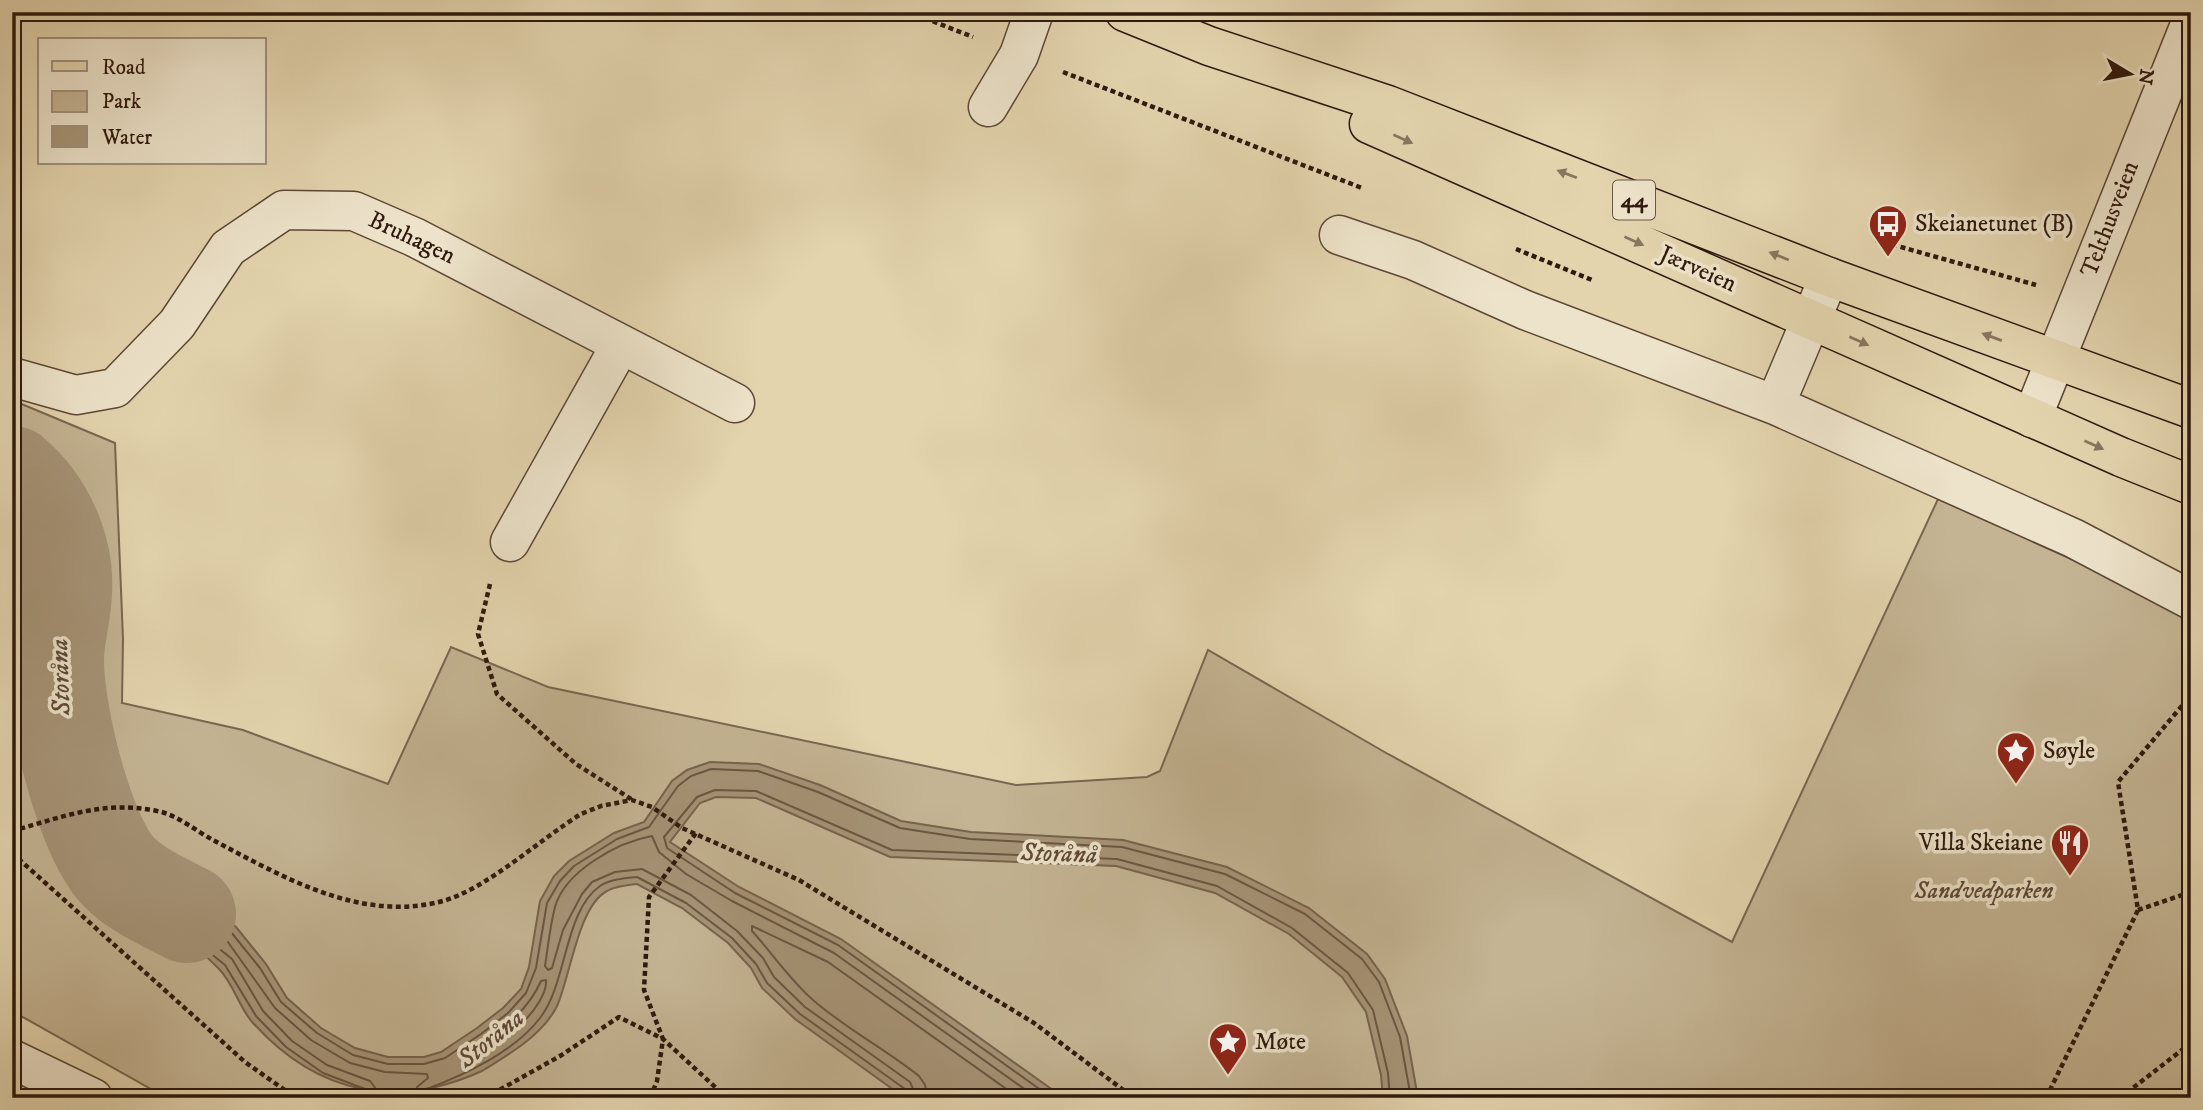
<svg xmlns="http://www.w3.org/2000/svg" width="2203" height="1110" viewBox="0 0 2203 1110" font-family="'IM FELL DW Pica',serif">
  <style>
    .green { fill: #c4b493; stroke: #7a6650; stroke-width: 2 }
    .water { fill: #a69477; stroke: #76634d; stroke-width: 2 }
    .lines { fill: none; stroke-linecap: round; stroke-linejoin: round }
    .shore { stroke: #6a5642; stroke-width: 2 }
    .river { stroke: #a69477; stroke-width: 98 }
    .minor-casing { stroke: #5c4835; stroke-width: 41 }
    .major-casing { stroke: #2f190d; stroke-width: 41 }
    .path { stroke: #2f190d; stroke-width: 4.5; stroke-dasharray: 5 3.5; stroke-linecap: butt }
    .minor { stroke: #ede3ca; stroke-width: 38 }
    .major { stroke: #e3d4ae; stroke-width: 38 }
    .oneway { fill: #89765e }
    .labels { text-anchor: middle; dominant-baseline: central; stroke-width: 7; stroke-linejoin: round; paint-order: stroke }
    .shield { fill: #ede3ca; stroke: #685646; stroke-width: 2 }
    .shield-label { font-size: 23px; font-weight: bold; fill: #2f190d }
    .street-label { font-size: 24px; fill: #2f190d; stroke: #ede3ca }
    .poi-label { font-size: 24px; fill: #2f190d; stroke: #ede3ca; text-anchor: start }
    .park-label { font-size: 24px; font-style: italic; fill: #5c4835; stroke: #ede3ca }
    .water-label { font-size: 26px; font-style: italic; fill: #5f4a37; stroke: #ede3ca }
  </style>
  <rect width="100%" height="100%" fill="#e3d4ae"/>
  <filter id="stains"><feTurbulence type="fractalNoise" baseFrequency=".00286" numOctaves="4"/><feColorMatrix values="0 0 0 0 .2 0 0 0 0 .09 0 0 0 0 .02 0 0 0 .5 -.17"/></filter>
  <radialGradient id="worn" r=".72"><stop offset=".6" stop-color="#630" stop-opacity="0"/><stop offset="1" stop-color="#630" stop-opacity=".3"/></radialGradient>
  <path class="green" d="M 12,400 L 115,443 L 123,639 L 122,703 L 243,730 L 388,784 L 451,647 L 548,687 L 1016,785 L 1147,777 L 1160,771 L 1208,650 L 1388,754 L 1732,942 L 1938,499 L 2191,613 L 2191,1098 L 167,1098 L 12,1011 Z"/>
  <path class="water" d="M 12,452 C 106,517 80,624 84,721 C 85,746 93,770 97,795 L 62,804 L 39,718 L 36,689 L 45,570 L 37,543 L 12,507 Z
    M 710,762 L 759,764 L 820,785 L 901,821 L 971,832 L 1123,840 L 1227,867 L 1309,908 L 1367,954 L 1385,979 L 1407,1036 L 1418,1098 L 1383,1098 L 1381,1075 L 1366,1012 L 1342,977 L 1289,934 L 1215,893 L 1116,866 L 890,857 L 756,798 L 716,797 L 700,803 L 670,842 L 739,887 L 841,939 L 1064,1098 L 905,1098 L 795,1019 L 762,988 L 751,968 L 728,943 L 682,908 L 637,884 C 627,885 616,886 607,891 C 578,906 570,978 557,1006 C 543,1035 508,1055 482,1071 C 396,1110 317,1094 253,1023 C 239,1008 234,984 219,969 C 173,921 100,892 69,830 L 110,820 L 145,855 L 236,927 L 266,964 L 287,998 L 321,1028 L 355,1048 L 388,1057 L 424,1057 L 441,1052 L 477,1028 L 503,1008 L 521,989 L 529,967 L 540,901 L 554,876 L 569,861 L 614,833 L 644,822 L 672,781 L 687,770 Z"/>
  <g class="lines">
    <path class="shore" d="M 12,460 C 96,519 74,631 77,718 C 78,742 86,764 89,787 L 70,794 L 66,792 C 55,759 44,723 43,687 C 40,622 69,582 31,520 C 26,512 22,504 12,503
      M 12,471 C 31,484 68,538 63,560 L 58,559 C 51,538 38,496 12,494
      M 64,589 L 69,609 L 68,720 L 79,780 L 75,784 L 67,765 L 52,689 L 52,658 L 60,592 Z
      M 546,980 C 549,1005 494,1056 471,1056 L 471,1051 C 499,1032 527,1013 541,981 Z
      M 369,1098 L 365,1089 L 323,1073 L 286,1047 L 256,1016 L 225,965 L 102,865 L 82,839 L 82,835 L 109,829 L 141,860 L 231,932 L 260,968 L 281,1002 L 317,1033 L 353,1055 L 388,1064 L 424,1064 L 445,1058 L 481,1034 L 508,1013 L 526,993 L 536,968 L 547,903 L 560,881 L 574,866 L 617,839 L 649,827 L 678,786 L 691,776 L 711,769 L 758,771 L 818,792 L 900,828 L 970,839 L 1122,847 L 1225,874 L 1305,914 L 1362,959 L 1379,982 L 1400,1037 L 1411,1098
      M 378,1098 L 376,1089 L 370,1081 L 327,1065 L 292,1041 L 263,1011 L 232,959 L 108,859 L 97,840 L 106,839 L 135,867 L 225,938 L 275,1008 L 311,1040 L 350,1063 L 385,1072 L 427,1074 L 428,1078 L 417,1087 L 414,1098
      M 423,1098 L 427,1089 C 466,1074 514,1052 540,1018 C 567,984 564,911 600,886 C 610,879 626,878 637,877 L 686,903 L 732,938 L 756,964 L 767,983 L 800,1014 L 905,1089 L 908,1098
      M 917,1098 L 910,1082 L 805,1007 L 774,977 L 763,958 L 737,931 L 691,895 L 642,869 L 615,872 L 592,882 L 582,894 L 563,930 L 552,968 L 548,970 L 545,966 C 548,947 550,926 555,907 C 565,871 618,842 652,836 L 659,852 L 686,874 L 732,901 L 834,953 L 1037,1098
      M 928,1098 L 925,1085 L 919,1076 C 885,1049 845,1028 813,1000 C 789,979 773,954 752,931 L 752,926 L 828,962 L 1019,1098
      M 1052,1098 L 838,945 L 735,893 L 667,848 L 664,837 L 697,797 L 715,790 L 756,791 L 892,850 L 1117,859 L 1217,886 L 1292,928 L 1348,973 L 1373,1010 L 1388,1073 L 1390,1098"/>
    <path class="river" d="M 12,475 C 45,503 66,549 63,593 C 62,614 56,635 55,656 C 54,710 81,820 112,864 C 129,887 162,901 187,914"/>
    <g class="minor-casing">
      <path id="minor" d="M 988,107 L 1019,55 L 1034,12
        M 1339,235 L 1413,260 L 1525,310 L 1775,405 L 2073,538 L 2191,600
        M 12,377 L 76,395 L 115,388 L 177,324 L 228,248 L 284,210 L 354,211 L 414,237 L 735,403
        M 1775,405 L 1829,277
        M 2032,418 L 2191,22
        M 510,542 L 621,344
        M 12,1059 L 93,1098"/>
    </g>
    <g class="major-casing">
      <path id="major" d="M 1125,12 L 1209,46 L 1388,105 L 1829,277 L 2191,409
        M 1369,124 L 2121,457 L 2191,485"/>
    </g>
    <path class="path" d="M 909,12 L 973,37
      M 1063,72 L 1362,188
      M 1876,240 L 2036,285
      M 1516,249 L 1592,280
      M 490,584 L 478,634 L 497,694 L 576,764 L 631,799
      M 12,831 C 63,817 103,800 157,811 C 176,814 196,831 213,840 C 283,877 360,923 443,901 C 488,888 539,840 581,814 L 601,806 L 632,800 L 652,807 L 682,828 L 799,880 L 1034,1023 L 1134,1098
      M 12,853 L 245,1062 L 296,1098
      M 2138,910 L 2191,892
      M 485,1098 L 560,1056 L 619,1017 L 663,1039 L 727,1098
      M 650,1098 L 657,1081 L 663,1039 L 644,990 L 649,897 L 696,833
      M 2046,1098 L 2138,910 L 2118,782 L 2191,695
      M 2120,1098 L 2191,1043"/>
    <use href="#minor" class="minor"/>
    <use href="#major" class="major"/>
  </g>
  <defs><path id="oneway-solid" d="M-6-.8H1V-3.2L6.5 0L1 3.2V.8H-6Z" transform="scale(1.75)"/></defs>
  <g class="oneway">
    <use href="#oneway-solid" transform="translate(1403 139) rotate(24)"/>
    <use href="#oneway-solid" transform="translate(1567 174) rotate(-159)"/>
    <use href="#oneway-solid" transform="translate(1634 241) rotate(24)"/>
    <use href="#oneway-solid" transform="translate(1779 256) rotate(-158)"/>
    <use href="#oneway-solid" transform="translate(1992 337) rotate(-160)"/>
    <use href="#oneway-solid" transform="translate(1859 341) rotate(24)"/>
    <use href="#oneway-solid" transform="translate(2094 445) rotate(24)"/>
  </g>
  <defs>
    <g id="bus-pin" transform="scale(2.0125)"><path d="M0 17L-7.5 6A9.5 9.5 0 1 1 7.5 6Z" fill="#8f2418" stroke="#ede3ca"/><path d="M-5-6H5V4H4V6H2V4H-2V6H-4V4H-5ZM-3.5-4V0h7V-4ZM-3.5 1.2v1.5H-2V1.2ZM2 1.2v1.5H3.5V1.2Z" fill="#fff"/></g>
    <g id="sight-pin" transform="scale(2.0125)"><path d="M0 17L-7.5 6A9.5 9.5 0 1 1 7.5 6Z" fill="#8f2418" stroke="#ede3ca"/><path d="M0-6L1.8-2.2L6-1.7L2.9 1.2L3.7 5.4L0 3.3L-3.7 5.4L-2.9 1.2L-6-1.7L-1.8-2.2Z" fill="#fff"/></g>
    <g id="restaurant-pin" transform="scale(2.0125)"><path d="M0 17L-7.5 6A9.5 9.5 0 1 1 7.5 6Z" fill="#8f2418" stroke="#ede3ca"/><path d="M-5-6h1v4h1v-4h1v4h1v-4h1v5L-1.5 .5V6h-2V.5L-5-1ZM5-6V6H3V1.5H1.5Q1.5-4 5-6Z" fill="#fff"/></g>
  </defs>
  <g fill-rule="evenodd">
    <use href="#bus-pin" x="1888" y="224"/>
    <use href="#sight-pin" x="2016" y="751"/>
    <use href="#restaurant-pin" x="2070" y="843"/>
    <use href="#sight-pin" x="1228" y="1042"/>
  </g>
  <g class="labels">
    <rect class="shield" x="1613" y="180.5" width="42" height="39" rx="5"/>
    <g class="shield-label">
      <text x="1634" y="200">44</text>
    </g>
    <g class="street-label">
      <text transform="translate(2110 219) rotate(-69)">Telthusveien</text>
      <text transform="translate(412 238) rotate(25)">Bruhagen</text>
      <text transform="translate(1698 269) rotate(24)">Jærveien</text>
    </g>
    <g class="poi-label">
      <text x="1915" y="224">Skeianetunet (B)</text>
      <text x="2043" y="751">Søyle</text>
      <text x="2043" y="843" text-anchor="end">Villa Skeiane</text>
      <text x="1255" y="1042">Møte</text>
    </g>
    <g class="park-label">
      <text x="1984" y="891">Sandvedparken</text>
    </g>
    <g class="water-label">
      <text transform="translate(61 677) rotate(-92)">Storåna</text>
      <text transform="translate(1059 854) rotate(2)">Storånå</text>
      <text transform="translate(491 1039) rotate(-39)">Storåna</text>
    </g>
  </g>
  <rect width="2203" height="1110" fill="none" stroke="#e3d4ae" stroke-width="42"/>
  <rect x="14" y="14" width="2175" height="1082" fill="none" stroke="#2f190d" stroke-width="3.5"/>
  <rect x="21" y="21" width="2161" height="1068" fill="none" stroke="#2f190d" stroke-width="2"/>
  <rect x="38" y="38" width="228" height="126" fill="#ede3ca" stroke="#a1927e" stroke-width="2"/>
  <rect x="52" y="61" width="35" height="10" fill="#e3d4ae" stroke="#a1927e" stroke-width="2"/>
  <text x="102" y="74" font-size="21" fill="#2f190d">Road</text>
  <rect x="52" y="91" width="35" height="21" fill="#c4b493" stroke="#a1927e" stroke-width="2"/>
  <text x="102" y="108" font-size="21" fill="#2f190d">Park</text>
  <rect x="52" y="126" width="35" height="21" fill="#a69477" stroke="#a1927e" stroke-width="2"/>
  <text x="102" y="144" font-size="21" fill="#2f190d">Water</text>
  <g transform="translate(2130 74) rotate(100)" stroke="#ede3ca" stroke-width="5" paint-order="stroke">
  <path d="M0-5L12 26L0 18L-12 26Z" fill="#2f190d"/>
  <text y="-10" font-size="19" font-weight="bold" text-anchor="middle" fill="#2f190d">N</text>
  </g>
  <rect width="100%" height="100%" filter="url(#stains)"/>
  <rect width="100%" height="100%" fill="url(#worn)"/>
</svg>
